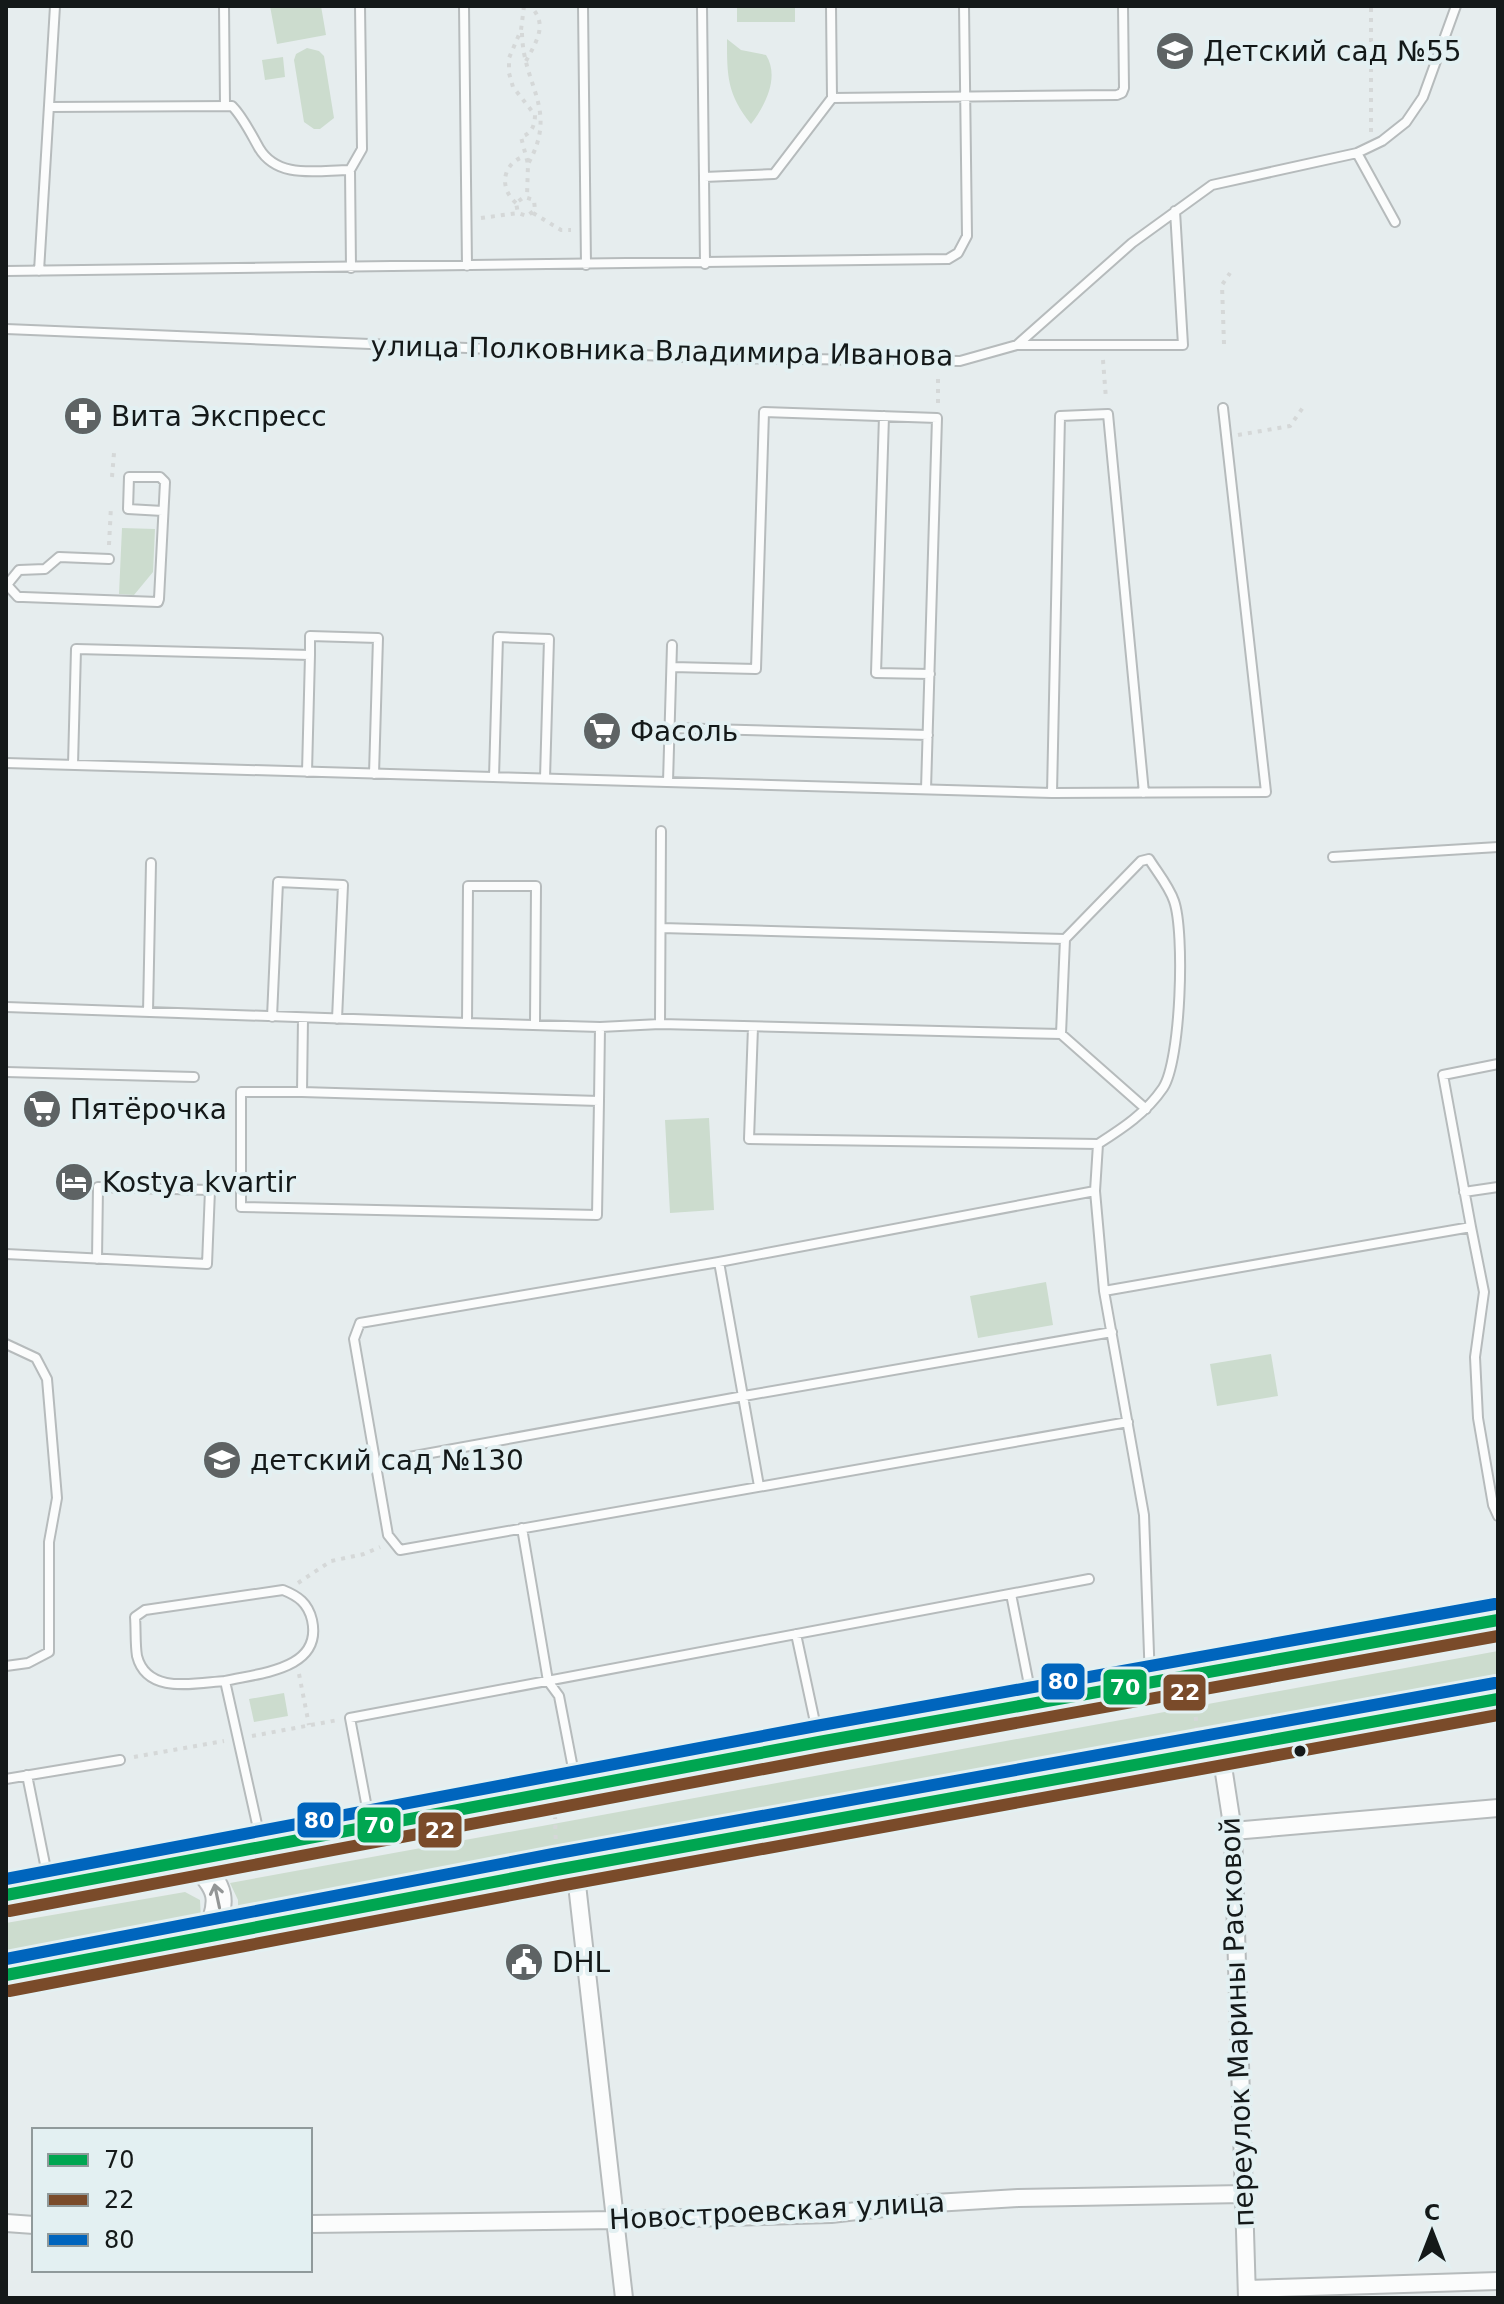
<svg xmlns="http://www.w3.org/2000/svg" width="1504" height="2304" viewBox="0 0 1504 2304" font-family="'DejaVu Sans',sans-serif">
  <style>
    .green { fill: #ccdcce }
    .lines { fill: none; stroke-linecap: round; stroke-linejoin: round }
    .service-casing { stroke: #b6bbbc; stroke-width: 12 }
    .minor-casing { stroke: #b6bbbc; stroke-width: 20 }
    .secondary-casing { stroke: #b6bbbc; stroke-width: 28 }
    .path { stroke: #d5d8d8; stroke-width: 4; stroke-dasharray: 4 6; stroke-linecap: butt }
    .service { stroke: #fbfcfc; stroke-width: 8 }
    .minor { stroke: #fbfcfc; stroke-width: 16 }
    .secondary { stroke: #fbfcfc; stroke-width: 24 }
    .bus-1-casing { stroke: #e3f0f2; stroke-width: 18 }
    .bus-2-casing { stroke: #e3f0f2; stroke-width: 18 }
    .bus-3-casing { stroke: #e3f0f2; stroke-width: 18 }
    .bus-1 { stroke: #00a651; stroke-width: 12 }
    .bus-2 { stroke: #7a4b2a; stroke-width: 12 }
    .bus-3 { stroke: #0065bd; stroke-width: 12 }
    .oneway { stroke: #939696 }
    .bus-dot { fill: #141919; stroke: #e3f0f2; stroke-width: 3 }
    .labels { text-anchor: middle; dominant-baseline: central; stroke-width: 8; stroke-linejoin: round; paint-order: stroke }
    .poi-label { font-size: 28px; fill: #141919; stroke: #e3f0f2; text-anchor: start }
    .street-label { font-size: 28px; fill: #141919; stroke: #e3f0f2 }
    .line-badge { stroke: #e3f0f2; stroke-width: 3 }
    .badge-label { font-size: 22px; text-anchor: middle; font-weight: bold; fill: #fff }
  </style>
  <rect width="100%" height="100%" fill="#e6edee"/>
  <path class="green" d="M 270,6 L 321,6 L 326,35 L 277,44 Z
    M 737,6 L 795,6 L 795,22 L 737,22 Z
    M 727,39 L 741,50 L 766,55 C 780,77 765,106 751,124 C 727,94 727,76 727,39 Z
    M 307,48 L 319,51 L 324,56 L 334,118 L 320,129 L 314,129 L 304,122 L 294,60 L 296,54 Z
    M 283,57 L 285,77 L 265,80 L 262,60 Z
    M 122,528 L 155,529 L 153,572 L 134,595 L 119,594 Z
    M 709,1118 L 714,1210 L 670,1213 L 665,1120 Z
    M 1046,1282 L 1053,1325 L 978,1338 L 970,1296 Z
    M 1271,1354 L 1278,1396 L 1217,1406 L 1210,1364 Z
    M 1498,1651 L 1498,1692 L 238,1921 L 238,1900 L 230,1883 Z
    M 284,1693 L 288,1716 L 254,1722 L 249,1699 Z
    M 185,1892 L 200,1900 L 201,1919 L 182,1931 L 6,1962 L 6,1923 Z"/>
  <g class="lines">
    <g class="service-casing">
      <path id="service" d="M 224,6 L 225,105
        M 464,6 L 467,266
        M 583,6 L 586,265
        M 702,6 L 705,264
        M 831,6 L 832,98 L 1117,95 L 1122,93 L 1124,88 L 1123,6
        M 49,107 L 232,106 C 243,117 251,134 259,148 C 278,180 318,170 350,170 L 351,268
        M 1357,153 L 1395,222
        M 350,170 L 362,149 L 360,6
        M 704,177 L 774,174 L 832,98
        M 6,271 L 948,259 L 958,253 L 967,236 L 964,6
        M 39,271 L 55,6
        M 6,329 L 714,358 L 960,361 L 1017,345 L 1132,243 L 1212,185 L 1357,153 L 1382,141 L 1406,122 L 1423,97 L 1456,6
        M 1018,345 L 1183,345 L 1175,211
        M 884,416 L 876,673 L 930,674
        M 6,586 L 19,570 L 45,569 L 59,557 L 109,559
        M 8,586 L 18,597 L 23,597 L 158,602 L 159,599 L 165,482 L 160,477 L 129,477 L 128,509 L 163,511
        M 310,655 L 310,636 L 378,638 L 374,774
        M 672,667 L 756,669 L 764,412 L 937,418 L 926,789
        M 670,728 L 928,735
        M 6,763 L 1052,793 L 1266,792 L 1223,408
        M 73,765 L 76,649 L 310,655 L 307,772
        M 494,777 L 498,637 L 549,639 L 545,778
        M 668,782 L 672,645
        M 1052,793 L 1060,416 L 1108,414 L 1144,793
        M 661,831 L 660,1024 L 1061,1034 L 1146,1109
        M 1333,857 L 1498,847
        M 661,928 L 1065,939
        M 6,1007 L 467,1023 L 600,1027 L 660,1024
        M 148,1012 L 151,863
        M 272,1017 L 278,882 L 343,885 L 337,1019
        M 303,1018 L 302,1092 L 599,1101 L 600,1027
        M 467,1023 L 468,886 L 536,886 L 535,1023
        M 753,1027 L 749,1139 L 1098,1144 L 1095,1191 L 1104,1291 L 1144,1515 L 1150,1681
        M 1061,1034 L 1065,939 L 1141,861 L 1149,859 C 1157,872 1169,886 1174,901 C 1185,932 1181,1061 1163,1088 C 1146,1113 1123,1128 1098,1144
        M 6,1072 L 194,1077
        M 302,1092 L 241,1092 L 241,1207 L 597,1215 L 599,1101
        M 1095,1191 L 719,1262 L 360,1323 L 354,1339 L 388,1535 L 400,1550 L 1128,1422
        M 1464,1192 L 1498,1187
        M 1471,1227 L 1484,1292 L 1475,1357 L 1478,1418 L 1493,1505 L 1498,1516
        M 6,1254 L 207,1264 L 210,1190 L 98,1187 L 97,1259
        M 719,1262 L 759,1486
        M 1104,1291 L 1471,1227 L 1443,1075 L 1498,1064
        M 6,1344 L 36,1358 L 47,1379 L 57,1498 L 49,1542 L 49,1652 L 28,1663 L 6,1666
        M 376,1463 L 744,1396 L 1112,1332
        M 522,1528 L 548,1681 L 559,1696 L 576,1784
        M 1011,1594 L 1032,1700
        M 796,1634 L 819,1741
        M 225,1681 C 195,1683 147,1695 137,1656 C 135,1644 136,1629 135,1617 L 145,1610 L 283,1590 C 298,1596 308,1603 312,1620 C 323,1670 259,1673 225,1681 L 261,1842
        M 27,1775 L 49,1884
        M 6,1779 L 120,1760
        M 370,1824 L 350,1718 L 1089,1579"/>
    </g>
    <g class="minor-casing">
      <path id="minor" d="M 1220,1747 L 1233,1831 L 1247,2298
        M 1233,1831 L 1498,1808
        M 575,1867 L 624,2298
        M 6,2223 L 34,2225
        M 310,2224 L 617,2220 L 831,2214 L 918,2204 L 1018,2198 L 1244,2194
        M 1247,2289 L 1498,2281"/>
    </g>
    <g class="secondary-casing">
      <path id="secondary" d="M 193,1860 C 223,1888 225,1900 208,1938
        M 6,1895 L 819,1742 L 1498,1620
        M 6,1975 L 556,1870 L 1498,1699"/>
    </g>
    <path class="path" d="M 524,6 L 521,30 L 509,58 L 509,73 L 513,87 L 535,115 C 535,126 531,134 521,137 L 528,164 L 527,197
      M 522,33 C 523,87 559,109 528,164
      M 526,61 C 536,42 549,24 530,6
      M 1371,132 L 1371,6
      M 516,203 C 498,187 503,163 525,156
      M 533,213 L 561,230 L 571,230
      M 481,218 L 518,213 L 527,216 L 535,210 L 534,200 L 524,197 L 516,203 L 518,213
      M 1224,344 L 1222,285 L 1230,273
      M 1103,360 L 1106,399
      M 938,403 L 938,376
      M 1238,435 L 1290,426 L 1304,406
      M 112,477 L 114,453
      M 109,545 L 111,506
      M 298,1583 L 331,1561 L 364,1554 L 380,1547
      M 299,1674 L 309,1725
      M 1194,1697 L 1197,1732
      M 252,1736 L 338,1720
      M 134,1757 L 224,1741
      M 555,1815 L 556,1850"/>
    <use href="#service" class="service"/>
    <use href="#minor" class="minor"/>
    <use href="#secondary" class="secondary"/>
    <g class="bus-1-casing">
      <path id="bus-1" d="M 6,1895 L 819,1742 L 1498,1620
        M 6,1975 L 556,1870 L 1498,1699"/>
    </g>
    <g class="bus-2-casing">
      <path id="bus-2" d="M 9,1911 L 822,1758 L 1498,1636
        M 9,1991 L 559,1886 L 1498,1715"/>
    </g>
    <g class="bus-3-casing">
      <path id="bus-3" d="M 6,1879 L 816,1726 L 1495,1604
        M 6,1959 L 553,1854 L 1495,1683"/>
    </g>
    <use href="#bus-1" class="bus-1"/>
    <use href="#bus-2" class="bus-2"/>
    <use href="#bus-3" class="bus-3"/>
  </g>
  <defs><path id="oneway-shaft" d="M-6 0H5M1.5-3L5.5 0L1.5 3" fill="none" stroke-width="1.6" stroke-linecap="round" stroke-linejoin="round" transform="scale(2)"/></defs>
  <use class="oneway" href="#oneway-shaft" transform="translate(217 1896) rotate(-102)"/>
  <defs>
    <g id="school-disc" transform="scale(2)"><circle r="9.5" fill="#5e6364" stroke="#e3f0f2"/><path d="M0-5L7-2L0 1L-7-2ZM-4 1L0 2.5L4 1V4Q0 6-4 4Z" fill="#fff"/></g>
    <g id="pharmacy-disc" transform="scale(2)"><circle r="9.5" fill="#5e6364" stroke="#e3f0f2"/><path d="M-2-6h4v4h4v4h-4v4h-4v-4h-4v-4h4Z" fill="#fff"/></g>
    <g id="supermarket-disc" transform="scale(2)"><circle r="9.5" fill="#5e6364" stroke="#e3f0f2"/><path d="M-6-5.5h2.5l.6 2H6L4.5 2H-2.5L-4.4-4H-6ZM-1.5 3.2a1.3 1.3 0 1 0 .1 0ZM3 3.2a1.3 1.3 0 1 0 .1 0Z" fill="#fff"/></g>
    <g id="hotel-disc" transform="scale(2)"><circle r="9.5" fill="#5e6364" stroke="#e3f0f2"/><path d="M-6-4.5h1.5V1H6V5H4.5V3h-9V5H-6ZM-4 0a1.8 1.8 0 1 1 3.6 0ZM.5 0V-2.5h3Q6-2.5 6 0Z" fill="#fff"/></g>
    <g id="civic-disc" transform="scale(2)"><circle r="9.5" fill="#5e6364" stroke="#e3f0f2"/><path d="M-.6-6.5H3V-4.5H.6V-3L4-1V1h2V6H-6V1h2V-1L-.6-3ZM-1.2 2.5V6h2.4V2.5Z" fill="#fff"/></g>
  </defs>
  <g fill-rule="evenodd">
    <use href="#school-disc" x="1175" y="51"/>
    <use href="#pharmacy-disc" x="83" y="416"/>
    <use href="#supermarket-disc" x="602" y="731"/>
    <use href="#supermarket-disc" x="42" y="1109"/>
    <use href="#hotel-disc" x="74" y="1182"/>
    <use href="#school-disc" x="222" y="1460"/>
    <use href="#civic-disc" x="524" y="1962"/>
  </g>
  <circle class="bus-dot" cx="1300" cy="1751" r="7"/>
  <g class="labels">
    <g class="poi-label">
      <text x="1203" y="51">Детский сад №55</text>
      <text x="111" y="416">Вита Экспресс</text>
      <text x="630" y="731">Фасоль</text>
      <text x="70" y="1109">Пятёрочка</text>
      <text x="102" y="1182">Kostya kvartir</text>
      <text x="250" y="1460">детский сад №130</text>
      <text x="552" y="1962">DHL</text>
    </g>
    <g class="street-label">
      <text transform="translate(662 351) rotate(1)">улица Полковника Владимира Иванова</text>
      <text transform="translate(1237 2022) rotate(-92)">переулок Марины Расковой</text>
      <text transform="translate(777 2211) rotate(-3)">Новостроевская улица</text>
    </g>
  </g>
  <g class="line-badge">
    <rect x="1040" y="1662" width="46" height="39" rx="8" fill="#0065bd"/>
    <rect x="1102" y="1668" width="46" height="38" rx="8" fill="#00a651"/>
    <rect x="1162" y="1673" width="45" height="39" rx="8" fill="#7a4b2a"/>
    <rect x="296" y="1801" width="46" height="38" rx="8" fill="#0065bd"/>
    <rect x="356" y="1806" width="46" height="38" rx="8" fill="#00a651"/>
    <rect x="417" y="1811" width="46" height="38" rx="8" fill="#7a4b2a"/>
  </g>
  <g class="badge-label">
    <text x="1063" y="1689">80</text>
    <text x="1125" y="1695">70</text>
    <text x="1185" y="1700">22</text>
    <text x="319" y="1828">80</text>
    <text x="379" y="1833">70</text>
    <text x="440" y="1838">22</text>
  </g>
  <rect width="1504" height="2304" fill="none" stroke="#141919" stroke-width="16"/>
  <rect x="32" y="2128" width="280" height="144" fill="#e3f0f2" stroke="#909a9b" stroke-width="2"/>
  <rect x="48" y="2154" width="40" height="12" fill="#00a651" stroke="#909a9b" stroke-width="2"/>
  <text x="104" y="2168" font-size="24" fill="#141919">70</text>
  <rect x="48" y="2194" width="40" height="12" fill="#7a4b2a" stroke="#909a9b" stroke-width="2"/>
  <text x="104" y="2208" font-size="24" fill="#141919">22</text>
  <rect x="48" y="2234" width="40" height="12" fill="#0065bd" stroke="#909a9b" stroke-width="2"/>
  <text x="104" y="2248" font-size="24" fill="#141919">80</text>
  <g transform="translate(1432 2232)" stroke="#e3f0f2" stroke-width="6" paint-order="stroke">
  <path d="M0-6L14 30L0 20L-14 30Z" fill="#141919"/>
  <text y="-12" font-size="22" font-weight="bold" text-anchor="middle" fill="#141919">С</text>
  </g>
</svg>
